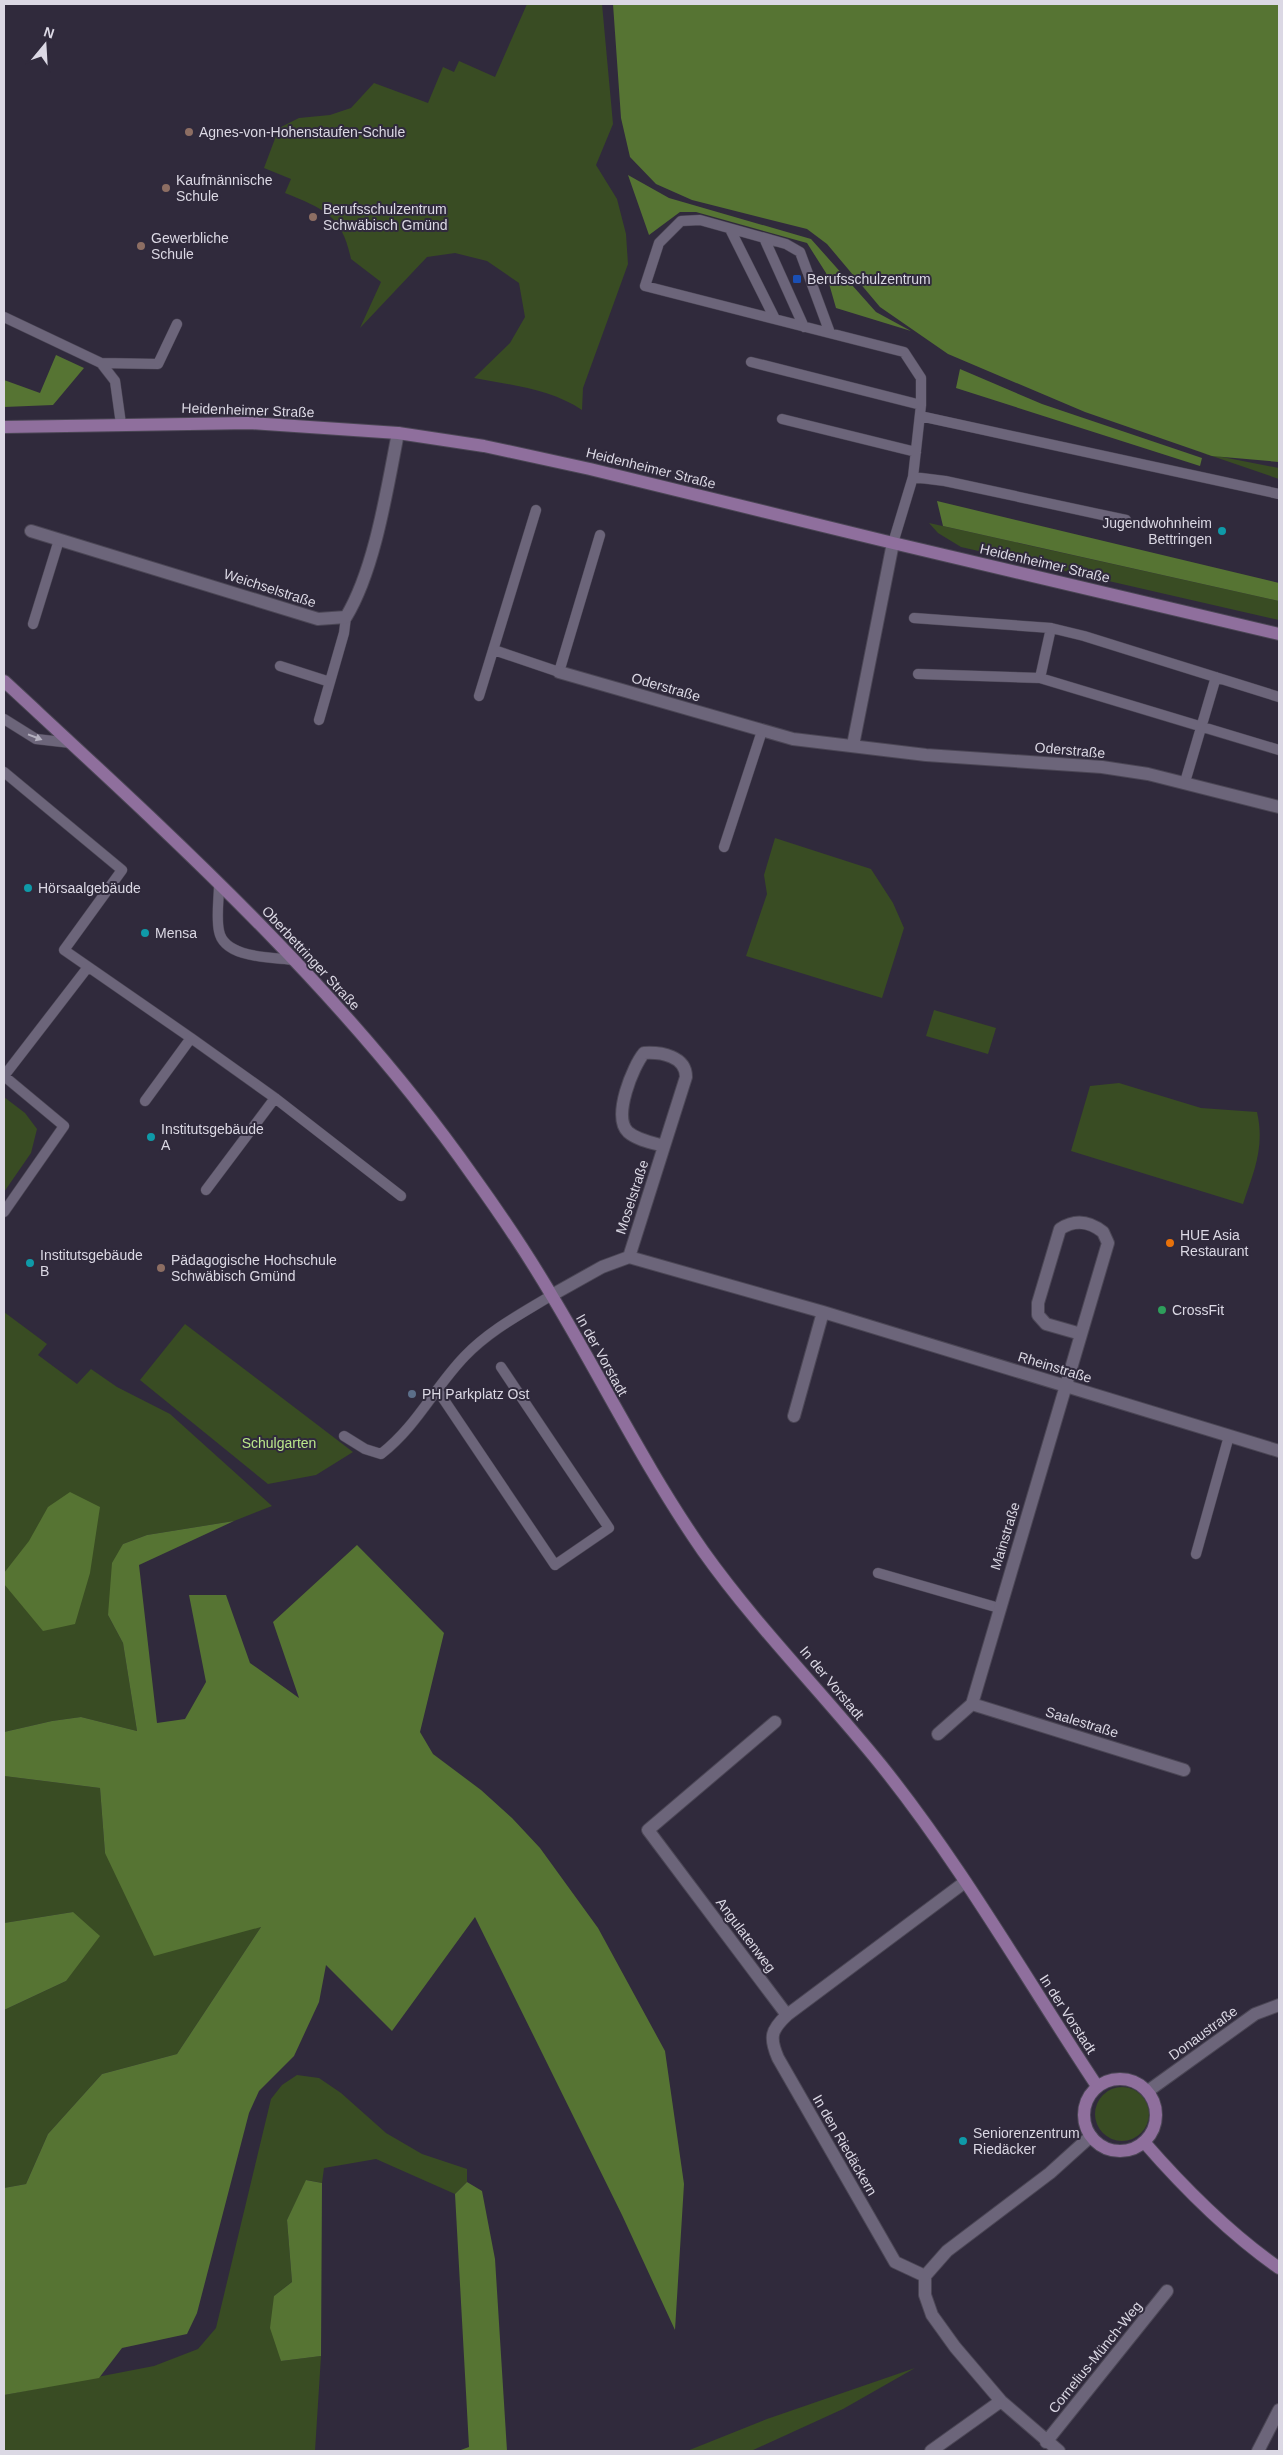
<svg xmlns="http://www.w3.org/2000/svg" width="1283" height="2455" viewBox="0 0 1283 2455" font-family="Arial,sans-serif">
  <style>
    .green { fill: #394c23 }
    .forest { fill: #567433 }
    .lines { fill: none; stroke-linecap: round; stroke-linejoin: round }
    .lane-casing { stroke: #4b4655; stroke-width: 11 }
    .street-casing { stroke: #4b4655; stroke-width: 14 }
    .secondary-casing { stroke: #4b4655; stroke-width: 14 }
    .lane { stroke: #6c657a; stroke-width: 10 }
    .street { stroke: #6c657a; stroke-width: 12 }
    .secondary { stroke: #8f6f9d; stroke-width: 12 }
    .oneway { fill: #b4b0bf }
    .education-dot { fill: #8d6e63; stroke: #302a3c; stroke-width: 2 }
    .transit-dot { fill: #1a4fb4; stroke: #302a3c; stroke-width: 2 }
    .culture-dot { fill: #0f9aa8; stroke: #302a3c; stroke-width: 2 }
    .food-dot { fill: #e8710a; stroke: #302a3c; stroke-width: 2 }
    .leisure-dot { fill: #2e9e5b; stroke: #302a3c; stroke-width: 2 }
    .service-dot { fill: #5c6f8a; stroke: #302a3c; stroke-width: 2 }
    .labels { text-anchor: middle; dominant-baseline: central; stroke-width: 4; stroke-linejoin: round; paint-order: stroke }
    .poi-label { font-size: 14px; fill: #dbd8e4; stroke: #302a3c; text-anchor: start }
    .street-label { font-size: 14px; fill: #dbd8e4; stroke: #302a3c }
    .park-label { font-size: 14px; fill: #bae78a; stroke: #302a3c }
  </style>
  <rect width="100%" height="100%" fill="#302a3c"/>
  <path class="green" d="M 527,4 L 602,4 L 613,124 L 596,165 L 617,199 L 626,234 L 628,264 L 583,388 L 582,410 C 551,389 511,385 474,378 L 510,343 L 525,317 L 519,283 L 487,261 L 455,253 L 427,257 L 360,328 L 381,282 L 351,259 C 342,215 324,209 285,193 L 291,179 L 264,168 L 279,128 L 299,118 L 330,115 L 351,108 L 374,83 L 428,103 L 443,67 L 454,72 L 459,61 L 495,77 Z
    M 1202,453 L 1279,468 L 1279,479 L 1212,456 Z
    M 929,523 L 1279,601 L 1279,620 L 961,547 L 938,533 Z
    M 775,838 L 871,869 L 893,903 L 904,928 L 882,998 L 746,956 L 767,894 L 764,875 Z
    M 934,1010 L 996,1028 L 988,1054 L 926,1036 Z
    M 1119,1083 L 1201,1108 L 1257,1112 C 1265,1147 1254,1171 1243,1204 L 1071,1151 L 1090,1086 Z
    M 4,1097 L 25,1113 L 37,1129 L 31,1153 L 4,1192 Z
    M 4,1312 L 47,1344 L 38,1355 L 77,1384 L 91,1369 L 117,1387 L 170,1414 L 272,1506 L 234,1521 L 147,1535 L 123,1544 L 108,1615 L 123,1643 L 137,1731 L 81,1717 L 52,1721 L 4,1732 Z
    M 185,1324 L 353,1452 L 316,1475 L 268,1484 L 140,1380 Z
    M 4,1776 L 100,1788 L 105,1853 L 261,1927 L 177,2054 L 102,2074 L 48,2134 L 26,2184 L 4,2188 L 4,2010 L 66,1981 L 73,1912 L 4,1923 Z
    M 297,2075 L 319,2078 L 341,2093 L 386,2133 L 422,2154 L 467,2169 L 467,2182 L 455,2194 L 376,2159 L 324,2168 L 322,2183 L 307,2180 L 287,2220 L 292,2282 L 274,2296 L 281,2361 L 321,2356 L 315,2451 L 4,2451 L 4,2395 L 154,2366 L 198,2349 L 216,2328 L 271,2099 L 282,2085 Z
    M1095 2114a27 27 0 1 1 54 0a27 27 0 1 1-54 0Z
    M 915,2368 L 843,2409 L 751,2451 L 687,2451 L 767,2419 Z"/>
  <path class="forest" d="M 613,4 L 1279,4 L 1279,462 L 1212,456 L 1085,412 L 948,354 L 880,307 L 827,244 L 807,229 L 692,200 L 656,184 L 630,157 L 621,118 Z
    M 628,175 L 669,198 L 811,239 L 876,312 L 911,331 L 836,308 L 826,273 L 807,243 L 696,212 L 680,212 L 649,235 Z
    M 56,355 L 84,368 L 53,405 L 4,407 L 4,380 L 40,393 Z
    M 960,369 L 1042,404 L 1202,458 L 1200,466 L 956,388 Z
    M 937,501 L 1279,583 L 1279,601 L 943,526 Z
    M 70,1492 L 100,1507 L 90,1573 L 75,1624 L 43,1631 L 4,1584 L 4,1573 L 29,1541 L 48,1507 Z
    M 234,1521 L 139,1565 L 157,1723 L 185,1719 L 206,1682 L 189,1595 L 226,1595 L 250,1663 L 299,1698 L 273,1622 L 357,1545 L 444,1633 L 420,1732 L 433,1754 L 481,1790 L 512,1818 L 540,1848 L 598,1928 L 665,2051 L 684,2184 L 675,2330 L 622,2215 L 475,1917 L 392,2031 L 326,1965 L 319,2002 L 294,2056 L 259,2091 L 249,2113 L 197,2313 L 187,2334 L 122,2348 L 99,2378 L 4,2395 L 4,2188 L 26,2184 L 48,2134 L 102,2074 L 177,2054 L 261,1927 L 154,1956 L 105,1853 L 100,1788 L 4,1776 L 4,1732 L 52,1721 L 81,1717 L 137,1731 L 123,1643 L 108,1615 L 112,1563 L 123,1544 L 147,1535 Z
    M 73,1912 L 100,1936 L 66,1981 L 4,2010 L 4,1923 Z
    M 306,2180 L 322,2183 L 321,2356 L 281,2361 L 270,2328 L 274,2296 L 292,2282 L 287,2220 Z
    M 467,2182 L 482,2191 L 495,2259 L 507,2451 L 458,2451 L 469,2447 L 455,2194 Z"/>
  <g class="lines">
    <g class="lane-casing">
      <path id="lane" d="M 730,229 L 775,319
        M 764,238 L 804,327
        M 4,317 L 101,363 L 158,364 L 177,324
        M 830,333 L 800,252 L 786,244 L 700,220 L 681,221 L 659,243 L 645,286 L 904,352 L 921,378 L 921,405 L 913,477 L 893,543
        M 751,362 L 921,405
        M 101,363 L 115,381 L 121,424
        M 920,416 L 1279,494
        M 782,419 L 916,452
        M 913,477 L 945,481 L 1126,520
        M 914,618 L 1051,628 L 1084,636 L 1279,697
        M 33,624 L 59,540
        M 494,650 L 559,672 L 600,535
        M 280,666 L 330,682
        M 918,674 L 1040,678 L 1279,750
        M 1040,678 L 1051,628
        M 479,696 L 536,510
        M 4,719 L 36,739 L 71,743
        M 319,720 L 344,633 L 346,617
        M 4,772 L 122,870 L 64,950 L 191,1038
        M 1185,782 L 1216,677
        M 724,847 L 762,731
        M 219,885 C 219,899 216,917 219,931 C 224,959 273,957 294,960
        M 145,1101 L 191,1038 L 275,1098 L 401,1196
        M 206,1190 L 275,1098
        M 4,1212 L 64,1126 L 4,1076 L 88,967
        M 438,1391 L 555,1565 L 609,1528 L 501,1367
        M 344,1436 L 365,1449 L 381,1454 C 417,1426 434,1388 465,1356 C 490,1330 521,1314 552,1295
        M 1196,1554 L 1229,1436
        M 878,1573 L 999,1608"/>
    </g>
    <g class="street-casing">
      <path id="street" d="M 31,531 L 318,619 L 346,617 C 375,569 387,489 398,433
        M 559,672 L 793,739 L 926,755 L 1102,767 L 1148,774 L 1279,807
        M 853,745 L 893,543
        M 629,1257 L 686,1077 C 686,1056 661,1052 644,1053 C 633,1066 612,1117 628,1132 C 637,1140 653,1143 664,1146
        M 552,1295 L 602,1267 L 629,1257 L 823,1312 L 1279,1451
        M 794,1416 L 823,1312
        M 972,1704 L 1184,1770
        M 775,1722 L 648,1830 L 787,2015 L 965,1882
        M 938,1734 L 972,1704 L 1108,1243 L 1103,1232 C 1089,1221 1075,1219 1060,1229 L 1038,1303 L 1038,1315 L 1046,1324 L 1081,1334
        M 787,2015 C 771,2030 769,2037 778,2058 L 895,2262 L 925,2276
        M 1148,2091 L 1255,2014 L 1279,2005
        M 1046,2442 L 1167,2291
        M 931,2451 L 1001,2401
        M 1059,2451 L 1001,2401 L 955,2347 L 932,2315 L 925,2295 L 925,2276 L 947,2251 L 1050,2173 L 1091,2136
        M 1258,2451 L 1279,2410"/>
    </g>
    <g class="secondary-casing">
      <path id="secondary" d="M 4,427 L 250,423 L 398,433 L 484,446 L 590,469 L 893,543 L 1279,634
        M 4,681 C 170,835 342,989 473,1176 C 501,1215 528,1255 552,1296 C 603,1381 646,1469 703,1551 C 757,1627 823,1693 881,1765 C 962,1866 1026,1979 1097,2086
        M1084 2115a36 36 0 1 1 72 0a36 36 0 1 1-72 0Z
        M 1144,2142 C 1184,2188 1229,2233 1279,2268"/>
    </g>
    <use href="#lane" class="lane"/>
    <use href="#street" class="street"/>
    <use href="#secondary" class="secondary"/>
  </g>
  <defs><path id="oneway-solid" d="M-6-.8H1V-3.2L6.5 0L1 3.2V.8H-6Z" transform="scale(1.25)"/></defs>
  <use class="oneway" href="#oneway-solid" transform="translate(35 737) rotate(21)"/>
  <g class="education-dot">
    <circle cx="189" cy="132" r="5"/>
    <circle cx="166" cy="188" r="5"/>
    <circle cx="313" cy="217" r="5"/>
    <circle cx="141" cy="246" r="5"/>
    <circle cx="161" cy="1268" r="5"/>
  </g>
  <rect class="transit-dot" x="792" y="274" width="10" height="10" rx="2.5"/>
  <g class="culture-dot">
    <circle cx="1222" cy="531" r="5"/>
    <circle cx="28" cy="888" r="5"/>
    <circle cx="145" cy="933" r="5"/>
    <circle cx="151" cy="1137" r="5"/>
    <circle cx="30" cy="1263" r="5"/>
    <circle cx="963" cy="2141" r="5"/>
  </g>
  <circle class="food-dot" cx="1170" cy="1243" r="5"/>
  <circle class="leisure-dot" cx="1162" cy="1310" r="5"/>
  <circle class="service-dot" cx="412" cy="1394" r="5"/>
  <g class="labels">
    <g class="poi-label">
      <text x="199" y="132">Agnes-von-Hohenstaufen-Schule</text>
      <text x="176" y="180">Kaufmännische<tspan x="176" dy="16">Schule</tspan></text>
      <text x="323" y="209">Berufsschulzentrum<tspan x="323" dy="16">Schwäbisch Gmünd</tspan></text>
      <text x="151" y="238">Gewerbliche<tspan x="151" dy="16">Schule</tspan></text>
      <text x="807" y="279">Berufsschulzentrum</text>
      <text x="1212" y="523" text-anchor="end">Jugendwohnheim<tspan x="1212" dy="16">Bettringen</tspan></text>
      <text x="38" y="888">Hörsaalgebäude</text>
      <text x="155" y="933">Mensa</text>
      <text x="161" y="1129">Institutsgebäude<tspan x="161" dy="16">A</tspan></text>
      <text x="1180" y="1235">HUE Asia<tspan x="1180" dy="16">Restaurant</tspan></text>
      <text x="40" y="1255">Institutsgebäude<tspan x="40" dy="16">B</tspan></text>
      <text x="171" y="1260">Pädagogische Hochschule<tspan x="171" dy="16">Schwäbisch Gmünd</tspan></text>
      <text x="1172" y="1310">CrossFit</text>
      <text x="422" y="1394">PH Parkplatz Ost</text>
      <text x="973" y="2133">Seniorenzentrum<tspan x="973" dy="16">Riedäcker</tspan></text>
    </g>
    <g class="street-label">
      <text transform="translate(248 410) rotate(2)">Heidenheimer Straße</text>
      <text transform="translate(651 468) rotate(14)">Heidenheimer Straße</text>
      <text transform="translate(1045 563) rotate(13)">Heidenheimer Straße</text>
      <text transform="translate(270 588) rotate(18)">Weichselstraße</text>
      <text transform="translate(666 687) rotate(16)">Oderstraße</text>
      <text transform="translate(1070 750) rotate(5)">Oderstraße</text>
      <text transform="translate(311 958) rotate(47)">Oberbettringer Straße</text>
      <text transform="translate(632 1197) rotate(-72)">Moselstraße</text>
      <text transform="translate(602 1355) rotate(61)">In der Vorstadt</text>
      <text transform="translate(1055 1367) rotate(17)">Rheinstraße</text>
      <text transform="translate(1005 1536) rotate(-73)">Mainstraße</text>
      <text transform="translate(832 1683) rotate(50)">In der Vorstadt</text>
      <text transform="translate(1082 1722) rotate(17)">Saalestraße</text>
      <text transform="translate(746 1935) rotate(53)">Angulatenweg</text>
      <text transform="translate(1068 2014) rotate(57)">In der Vorstadt</text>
      <text transform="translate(1203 2033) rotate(-36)">Donaustraße</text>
      <text transform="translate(845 2145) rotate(60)">In den Riedäckern</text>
      <text transform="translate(1095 2357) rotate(-51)">Cornelius-Münch-Weg</text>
    </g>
    <g class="park-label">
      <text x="279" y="1443">Schulgarten</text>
    </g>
  </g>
  <rect width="1283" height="2455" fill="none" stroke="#dbd8e4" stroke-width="10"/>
  <g transform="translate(45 45) rotate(18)" stroke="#302a3c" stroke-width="4" paint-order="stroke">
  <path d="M0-4L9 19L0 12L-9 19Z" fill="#dbd8e4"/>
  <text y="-8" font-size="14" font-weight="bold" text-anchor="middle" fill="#dbd8e4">N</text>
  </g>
</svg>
